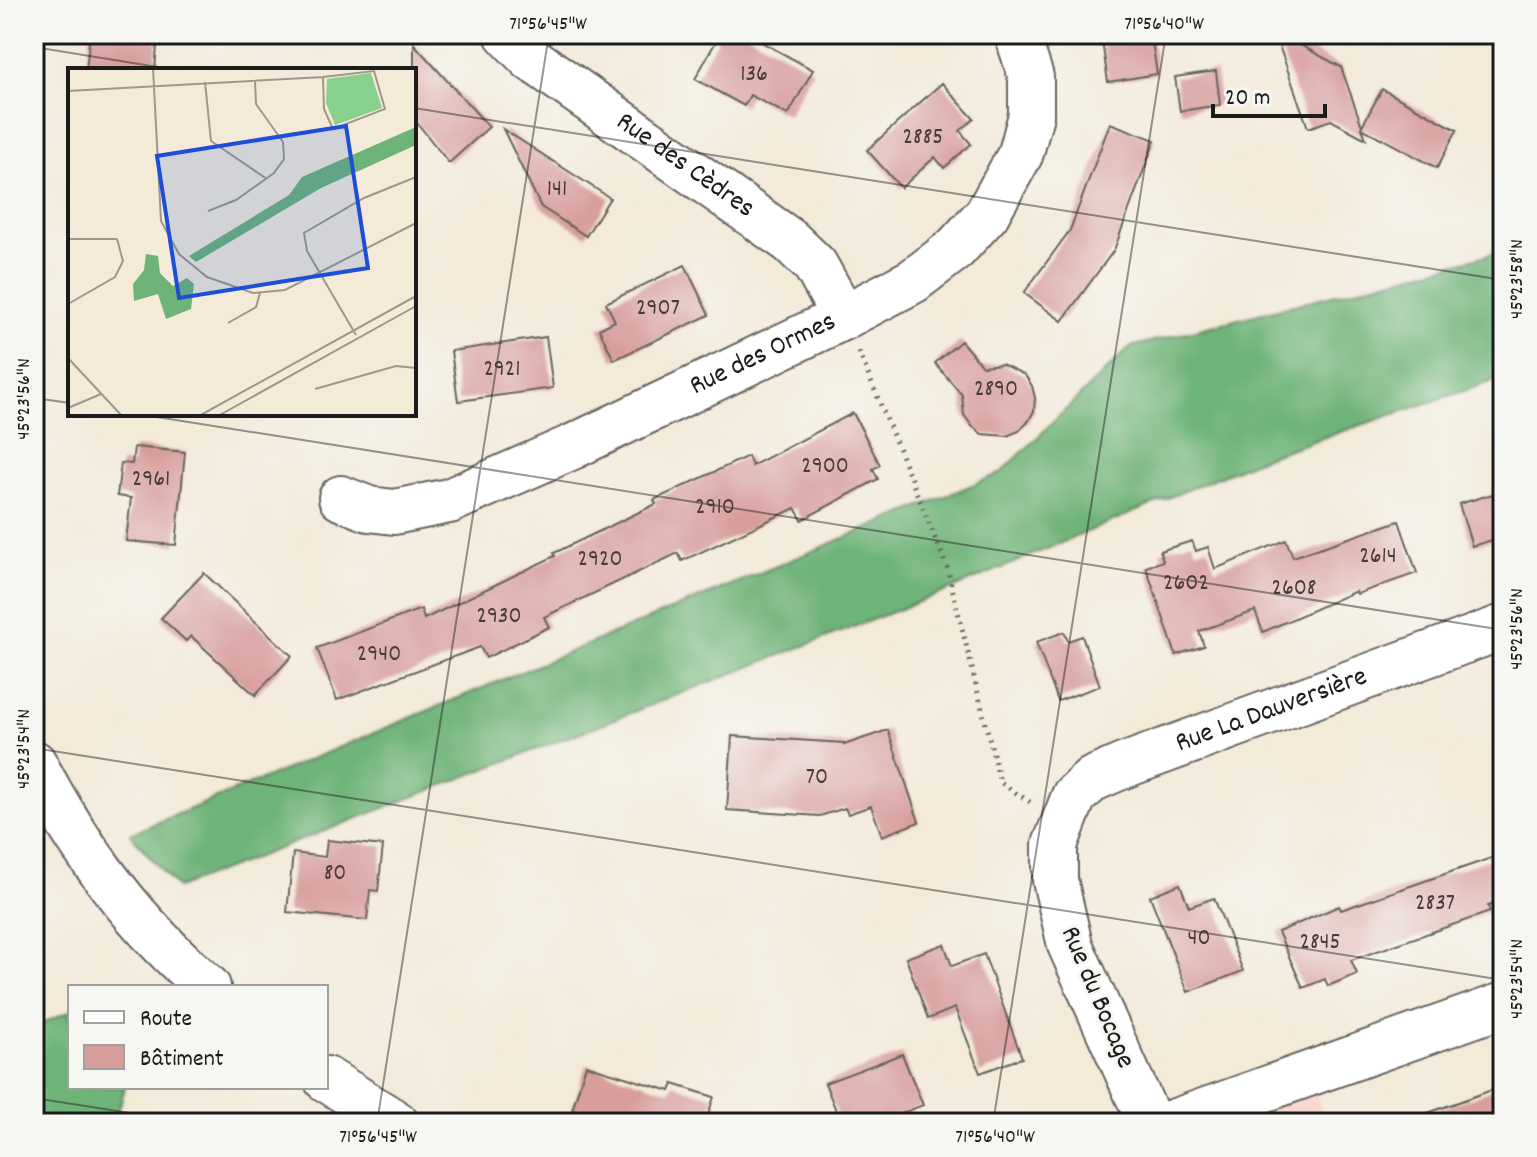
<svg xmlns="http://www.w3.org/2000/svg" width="1537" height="1157" viewBox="0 0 1537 1157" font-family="Dekko,sans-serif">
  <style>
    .built { fill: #f7d1c8 }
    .forest { fill: #6eb378; stroke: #45684a; stroke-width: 2 }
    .building { fill: #d89e9b }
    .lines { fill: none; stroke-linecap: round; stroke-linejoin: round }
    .minor-casing { stroke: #67645e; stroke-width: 48 }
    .path { stroke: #67645e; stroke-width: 5; stroke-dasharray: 2 6; stroke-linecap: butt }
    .minor { stroke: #fff; stroke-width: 44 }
    .ticks { fill: none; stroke: #1c1c1c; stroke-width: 2; stroke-opacity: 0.45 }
    .labels { text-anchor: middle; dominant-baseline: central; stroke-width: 6; stroke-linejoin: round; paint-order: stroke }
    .number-label { font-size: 24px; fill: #4b3c3c }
    .street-label { font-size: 28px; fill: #1c1c1c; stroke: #f6f6f2 }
    .inset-road { fill: none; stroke: #9d988d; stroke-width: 2 }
    .view { fill: #1d4ed8; fill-opacity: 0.15; stroke: #1d4ed8; stroke-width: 4 }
    .inset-edge { fill: none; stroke: #1c1c1c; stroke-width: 4 }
    .neatline { fill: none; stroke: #1c1c1c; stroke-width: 3 }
    .ticks-label { font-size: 20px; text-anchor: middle; fill: #1c1c1c }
  </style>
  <rect width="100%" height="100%" fill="#f6f6f2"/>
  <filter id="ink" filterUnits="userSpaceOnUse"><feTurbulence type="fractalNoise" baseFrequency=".0125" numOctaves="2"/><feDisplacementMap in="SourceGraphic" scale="16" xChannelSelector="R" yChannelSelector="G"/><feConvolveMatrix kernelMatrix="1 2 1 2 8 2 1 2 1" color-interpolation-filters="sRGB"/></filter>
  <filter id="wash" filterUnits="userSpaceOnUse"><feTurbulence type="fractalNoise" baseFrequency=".006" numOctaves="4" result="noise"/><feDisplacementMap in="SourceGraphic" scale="32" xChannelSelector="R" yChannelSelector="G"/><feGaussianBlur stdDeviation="1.8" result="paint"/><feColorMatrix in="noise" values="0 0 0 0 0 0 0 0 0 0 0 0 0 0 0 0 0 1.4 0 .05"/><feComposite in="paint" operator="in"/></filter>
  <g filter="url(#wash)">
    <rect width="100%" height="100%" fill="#f3ead8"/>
    <path class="built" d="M 1309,1074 L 1327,1123 L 1170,1123 Z"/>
    <path class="forest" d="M 1503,251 L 1503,378 L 1265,457 L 952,589 L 177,888 L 130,834 L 1001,473 L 1130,347 Z
      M 70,1011 L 70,1087 L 125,1087 L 115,1123 L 34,1123 L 34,1027 Z"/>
    <g id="blocks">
      <path class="building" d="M 90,34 L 158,34 L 155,70 L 86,70 Z
        M 720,34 L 747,34 L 813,70 L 788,115 L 750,95 L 744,106 L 695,79 Z
        M 1101,34 L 1151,34 L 1157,74 L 1108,82 Z
        M 1275,34 L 1280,34 L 1341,67 L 1362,126 L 1382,89 L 1457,130 L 1437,168 L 1362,128 L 1366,139 L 1331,120 L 1308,128 Z
        M 414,44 L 489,127 L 449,163 L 414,119 Z
        M 1216,71 L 1220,105 L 1180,111 L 1175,77 Z
        M 942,83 L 974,119 L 960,131 L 971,144 L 944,168 L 935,157 L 901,188 L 867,150 Z
        M 1110,123 L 1155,140 L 1114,250 L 1062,321 L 1024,293 L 1070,230 Z
        M 503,129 L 610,198 L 586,236 L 541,207 Z
        M 685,265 L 709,315 L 614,360 L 599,329 L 615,321 L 606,303 Z
        M 546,337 L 553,388 L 458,401 L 451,351 Z
        M 961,341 L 982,366 L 1002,364 L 1025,375 L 1032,386 L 1035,398 L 1034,411 L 1028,422 L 1019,431 L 1007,436 L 982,434 L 972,426 L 964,415 L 962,395 L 935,363 Z
        M 853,413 L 880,465 L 873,469 L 878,479 L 802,520 L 795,508 L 682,561 L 678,553 L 544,617 L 549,627 L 486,658 L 480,647 L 337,700 L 317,648 L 421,609 L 424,619 L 555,556 L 554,553 L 656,504 L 654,500 L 748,456 L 752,466 Z
        M 134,447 L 185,452 L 176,545 L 126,541 L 131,498 L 117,496 L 121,463 L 132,464 Z
        M 1503,491 L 1503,537 L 1472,546 L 1459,504 Z
        M 1399,521 L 1417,573 L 1357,594 L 1356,591 L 1263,632 L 1255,611 L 1199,631 L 1204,646 L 1176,655 L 1146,567 L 1163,561 L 1160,551 L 1192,541 L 1196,551 L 1208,547 L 1215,569 L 1286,540 L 1293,557 Z
        M 204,573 L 292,656 L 255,695 L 191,636 L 186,641 L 161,618 Z
        M 1064,632 L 1068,641 L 1082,636 L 1100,686 L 1058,701 L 1036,642 Z
        M 888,730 L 919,822 L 882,836 L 871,806 L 848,814 L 845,808 L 820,816 L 727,810 L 732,736 L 844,743 L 844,745 Z
        M 327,840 L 383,846 L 378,891 L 370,890 L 367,920 L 287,912 L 293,853 L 325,857 Z
        M 1503,854 L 1503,902 L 1488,906 L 1490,912 L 1351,960 L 1357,974 L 1328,986 L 1325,979 L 1303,988 L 1278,932 L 1339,906 L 1341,910 Z
        M 1180,884 L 1189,907 L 1214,898 L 1243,971 L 1188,992 L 1150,896 Z
        M 944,944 L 952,966 L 984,954 L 1022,1058 L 980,1073 L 955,1008 L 928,1019 L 906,958 Z
        M 902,1054 L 923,1105 L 877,1123 L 841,1123 L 825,1083 Z
        M 586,1065 L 670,1091 L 673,1084 L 714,1097 L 705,1123 L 636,1123 L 613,1115 L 611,1121 L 572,1110 Z
        M 1503,1086 L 1503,1123 L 1411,1123 L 1411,1119 Z"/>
    </g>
  </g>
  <g filter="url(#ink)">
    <use href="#blocks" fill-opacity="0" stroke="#67645e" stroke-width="2"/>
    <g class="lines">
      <g class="minor-casing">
        <g id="minor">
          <path id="s1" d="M 507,34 L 530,58 L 790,241 L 815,265 L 844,317"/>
          <path id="s2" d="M 341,498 L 369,509 L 394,512 L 449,501 L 572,447 L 844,317 L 913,281 L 955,249 L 987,214 L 1021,153 L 1031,115 L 1031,77 L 1017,34"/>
          <path d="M 34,763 C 78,847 135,925 208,987"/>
          <path d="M 326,1079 L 396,1123"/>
          <path id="s3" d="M 1150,1123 L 1070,945 L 1055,880 L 1055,845 L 1074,796 L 1093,779 L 1123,766 L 1503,627"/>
          <path d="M 1170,1123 L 1503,1005"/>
        </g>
      </g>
      <path class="path" d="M 859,352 L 947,567 L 1000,782 L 1030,802"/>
      <use href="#minor" class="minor"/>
    </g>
  </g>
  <path class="ticks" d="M 34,47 L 176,70M 414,108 L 1503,280M 34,398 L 70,403M 138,414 L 1503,630M 34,748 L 1503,980M 34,1098 L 194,1123M 377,1123 L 549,34M 993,1123 L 1166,34"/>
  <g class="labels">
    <g class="number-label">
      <text x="754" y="75">136</text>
      <text x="923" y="138">2885</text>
      <text x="557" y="190">141</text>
      <text x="658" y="309">2907</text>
      <text x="502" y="370">2921</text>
      <text x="996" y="390">2890</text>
      <text x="825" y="467">2900</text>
      <text x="151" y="480">2961</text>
      <text x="715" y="508">2910</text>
      <text x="1378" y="557">2614</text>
      <text x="600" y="560">2920</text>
      <text x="1186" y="584">2602</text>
      <text x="1294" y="589">2608</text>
      <text x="499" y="617">2930</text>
      <text x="379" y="655">2940</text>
      <text x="817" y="778">70</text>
      <text x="335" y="874">80</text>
      <text x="1435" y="904">2837</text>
      <text x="1199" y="939">40</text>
      <text x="1320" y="943">2845</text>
    </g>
    <g class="street-label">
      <text stroke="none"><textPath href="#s1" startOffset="222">Rue des Cèdres</textPath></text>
      <text stroke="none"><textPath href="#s2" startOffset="458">Rue des Ormes</textPath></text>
      <text stroke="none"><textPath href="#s3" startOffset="566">Rue La Dauversière</textPath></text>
      <text transform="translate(1096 998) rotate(67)">Rue du Bocage</text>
    </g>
  </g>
  <g transform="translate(68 68)">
    <rect width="348" height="348" fill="#f3ead8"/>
    <path d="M 303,5 L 314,40 L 267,57 L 258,35 L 259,11 Z" fill="#88d18c"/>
    <path d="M 348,59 L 348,77 L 253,120 L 128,194 L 121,188 L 221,127 L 234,109 ZM 78,186 L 90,188 L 92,205 L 105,218 L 119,210 L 126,216 L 123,241 L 98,251 L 90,226 L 66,233 L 65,216 L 76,202 Z" fill="#6eb378"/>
    <path class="inset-road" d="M 85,0 L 93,153 L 111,186 L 139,209 L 185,225 L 217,222 L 348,155M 137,14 L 143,73 L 199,111M 0,23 L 255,9 L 256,41 L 265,61 L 317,41 L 306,3 L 255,9M 140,143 L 168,132 L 206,105 L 216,91 L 215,74 L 188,36 L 187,13M 0,171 L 49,171 L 55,193 L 47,209 L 0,236M 160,255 L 188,239 L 192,225M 288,267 L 239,183 L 236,165 L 296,130 L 348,109M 0,290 L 54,348M 247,321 L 328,298 L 348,300M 0,340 L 33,326M 131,348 L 348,228M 150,348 L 348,238"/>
    <path class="view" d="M 278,58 L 300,200 L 111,230 L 89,88 Z"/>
    <rect width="348" height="348" class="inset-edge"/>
  </g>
  <rect width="1537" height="1157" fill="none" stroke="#f6f6f2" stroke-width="88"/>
  <rect x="68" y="985" width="260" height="104" fill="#f6f6f2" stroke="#9f9f9c" stroke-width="2"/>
  <rect x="84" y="1011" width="40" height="12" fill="#ffffff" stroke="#9f9f9c" stroke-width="2"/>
  <text x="140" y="1025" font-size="24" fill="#1c1c1c">Route</text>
  <rect x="84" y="1045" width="40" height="24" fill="#d89e9b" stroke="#9f9f9c" stroke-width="2"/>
  <text x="140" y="1065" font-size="24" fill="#1c1c1c">Bâtiment</text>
  <path d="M1213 104v12h112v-12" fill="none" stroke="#1c1c1c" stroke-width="4"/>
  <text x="1225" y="104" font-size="24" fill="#1c1c1c" stroke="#f6f6f2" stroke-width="6" paint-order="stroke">20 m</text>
  <rect x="44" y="44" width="1449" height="1069" class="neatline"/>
  <g class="ticks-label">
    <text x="548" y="29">71°56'45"W</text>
    <text x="1164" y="29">71°56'40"W</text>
    <text transform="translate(1515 279) rotate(-90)" y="7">45°23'58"N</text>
    <text transform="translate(22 399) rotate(-90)" y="7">45°23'56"N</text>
    <text transform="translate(1515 629) rotate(-90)" y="7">45°23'56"N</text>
    <text transform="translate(22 749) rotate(-90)" y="7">45°23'54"N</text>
    <text transform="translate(1515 979) rotate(-90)" y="7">45°23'54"N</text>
    <text x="378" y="1142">71°56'45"W</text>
    <text x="995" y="1142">71°56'40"W</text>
  </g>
</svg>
